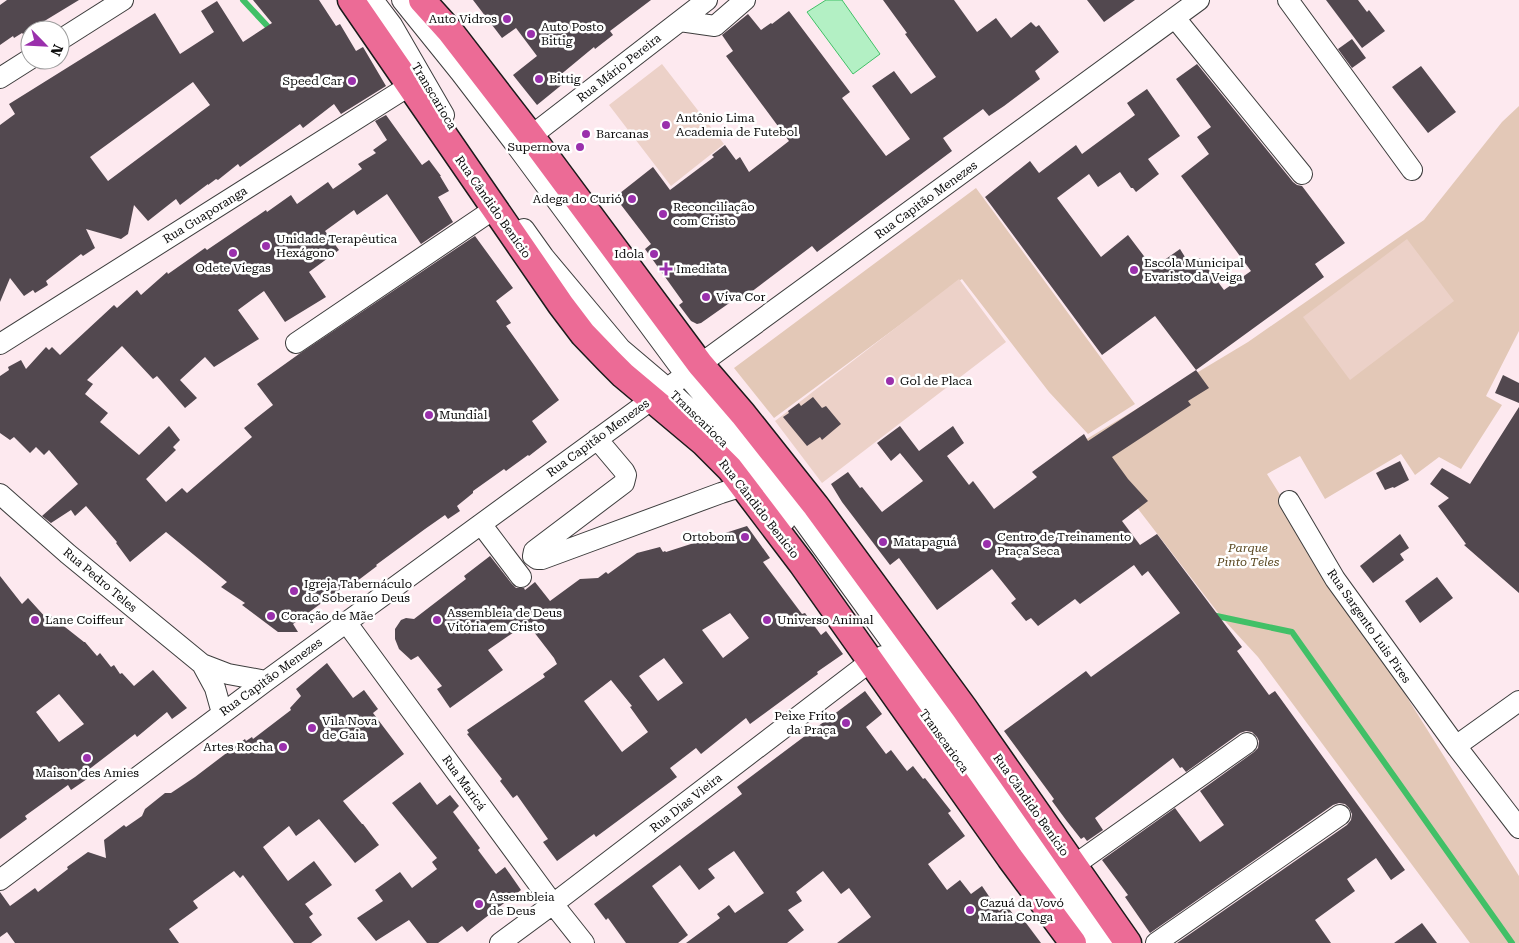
<svg xmlns="http://www.w3.org/2000/svg" width="1519" height="943" viewBox="0 0 1519 943" font-family="'Roboto Serif',serif">
  <style>
    .green { fill: #e3c8b7 }
    .pitch { fill: #ecd1c8 }
    .water { fill: #b3f0c4; stroke: #41c067 }
    .lines { fill: none; stroke-linecap: round; stroke-linejoin: round }
    .stream { stroke: #41c067; stroke-width: 6 }
    .building { fill: #52484f; fill-rule: evenodd }
    .minor-casing { stroke: #3d3d3d; stroke-width: 22 }
    .major-casing { stroke: #1b1b1b; stroke-width: 29 }
    .minor { stroke: #fff; stroke-width: 20 }
    .major { stroke: #ec6b96; stroke-width: 26 }
    .poi-dot { fill: #9a30ac; stroke: #fff; stroke-width: 2 }
    .labels { text-anchor: middle; dominant-baseline: central; stroke-width: 5; stroke-linejoin: round; paint-order: stroke }
    .poi-label { font-size: 12px; fill: #0a0a0a; stroke: #fff; text-anchor: start }
    .street-label { font-size: 12px; fill: #0a0a0a; stroke: #fff }
    .park-label { font-size: 12px; font-style: italic; fill: #5b4922; stroke: #fff }
  </style>
  <rect width="100%" height="100%" fill="#fde9ef"/>
  <path class="green" d="M 1519,106 L 1519,331 L 1486,396 L 1502,405 L 1461,469 L 1439,457 L 1415,475 L 1401,454 L 1325,499 L 1300,456 L 1267,474 L 1519,876 L 1519,943 L 1514,943 L 1294,631 L 1219,614 L 1085,440 L 1248,342 L 1424,220 L 1502,122 Z
    M 976,188 L 1135,404 L 1088,434 L 1049,392 L 962,279 L 774,418 L 734,368 Z
    M 1223,619 L 1290,634 L 1513,943 L 1470,943 L 1258,657 Z"/>
  <path class="pitch" d="M 662,64 L 724,144 L 671,186 L 609,105 Z
    M 1407,239 L 1454,301 L 1350,380 L 1303,317 Z
    M 959,279 L 1006,342 L 822,483 L 775,421 Z"/>
  <path class="water" d="M 826,0 L 842,0 L 880,54 L 853,74 L 807,12 Z"/>
  <g class="lines">
    <path class="stream" d="M 243,0 L 272,31
      M 1212,615 L 1292,632 L 1512,943"/>
  </g>
  <path class="building" d="M 7,0 L 79,0 L 23,34 L 22,33 L 14,38 L 13,36 L 0,45 L 0,5 Z
    M 253,0 L 319,0 L 336,26 L 340,24 L 356,51 L 363,47 L 386,86 L 341,114 L 334,104 L 303,128 L 300,124 L 240,167 L 238,164 L 218,180 L 216,179 L 208,185 L 208,184 L 180,205 L 176,199 L 148,221 L 134,205 L 128,234 L 121,239 L 86,229 L 95,248 L 83,256 L 81,254 L 46,281 L 48,285 L 35,293 L 33,290 L 24,296 L 10,278 L 0,302 L 0,125 L 15,114 L 9,104 L 155,13 L 180,54 L 214,32 L 201,11 L 217,1 L 243,42 L 272,23 ZM 193,82 L 210,105 L 108,181 L 90,157 Z
    M 473,0 L 651,0 L 610,31 L 613,35 L 595,49 L 594,47 L 559,76 L 564,83 L 537,105 L 513,75 L 537,56 L 516,28 L 502,38 Z
    M 883,0 L 954,0 L 977,32 L 996,18 L 1011,38 L 1031,22 L 1036,27 L 1039,25 L 1059,52 L 1035,71 L 1040,79 L 1004,106 L 989,116 L 983,109 L 943,138 L 952,151 L 817,252 L 812,246 L 738,302 L 735,299 L 701,323 L 697,324 L 691,321 L 679,305 L 683,302 L 645,249 L 651,244 L 615,197 L 653,167 L 670,190 L 714,157 L 712,155 L 725,145 L 736,160 L 740,157 L 749,172 L 789,141 L 726,56 L 733,51 L 722,35 L 748,14 L 761,30 L 771,23 L 772,24 L 789,11 L 850,92 L 842,98 L 886,156 L 910,139 L 872,86 L 894,71 L 911,94 L 936,77 L 905,34 L 907,33 Z
    M 1087,0 L 1135,0 L 1104,22 Z
    M 1326,0 L 1358,0 L 1367,12 L 1369,10 L 1385,31 L 1362,48 Z
    M 1352,39 L 1366,58 L 1352,68 L 1338,49 Z
    M 1197,64 L 1293,182 L 1297,185 L 1302,186 L 1345,243 L 1315,264 L 1324,277 L 1196,370 L 1155,316 L 1102,355 L 985,197 L 1030,161 L 1039,173 L 1076,145 L 1082,154 L 1135,115 L 1127,103 L 1147,89 L 1180,136 L 1148,159 L 1159,174 L 1136,192 L 1133,188 L 1131,188 L 1120,172 L 1098,187 L 1089,174 L 1057,198 L 1101,257 L 1128,235 L 1153,268 L 1180,249 L 1190,265 L 1200,258 L 1224,290 L 1251,271 L 1181,176 L 1209,154 L 1197,137 L 1211,127 L 1176,79 Z
    M 1421,66 L 1456,112 L 1428,133 L 1392,87 Z
    M 386,115 L 422,165 L 429,160 L 441,176 L 440,176 L 449,191 L 438,197 L 453,222 L 421,244 L 387,194 L 357,215 L 354,210 L 325,231 L 339,250 L 309,272 L 326,297 L 285,322 L 264,291 L 238,310 L 259,339 L 214,367 L 205,357 L 180,380 L 197,398 L 185,408 L 157,376 L 153,379 L 122,346 L 87,380 L 93,384 L 85,394 L 108,413 L 100,422 L 139,455 L 169,426 L 180,440 L 173,447 L 176,450 L 146,479 L 166,502 L 182,488 L 187,493 L 252,437 L 244,428 L 273,405 L 257,384 L 299,354 L 475,236 L 513,288 L 496,301 L 511,323 L 506,326 L 559,400 L 532,421 L 547,442 L 529,456 L 528,455 L 506,471 L 504,469 L 473,491 L 473,493 L 457,506 L 460,511 L 448,519 L 445,515 L 425,529 L 376,565 L 377,566 L 348,588 L 346,585 L 293,624 L 298,632 L 278,632 L 242,605 L 245,603 L 221,587 L 227,582 L 166,532 L 130,562 L 116,543 L 117,542 L 86,506 L 75,516 L 71,510 L 51,523 L 42,516 L 78,484 L 49,450 L 44,455 L 36,447 L 30,453 L 14,437 L 10,440 L 0,433 L 0,376 L 9,370 L 8,367 L 21,360 L 26,369 L 46,347 L 49,350 L 52,347 L 60,355 L 114,305 L 117,308 L 137,290 L 141,295 L 167,272 L 168,274 L 205,248 L 207,250 L 266,210 L 267,212 L 291,195 L 297,204 L 328,182 L 333,189 L 362,169 L 358,164 L 376,153 L 373,150 L 387,140 L 375,121 Z
    M 1196,370 L 1209,388 L 1188,401 L 1191,405 L 1112,457 L 1128,479 L 1148,501 L 1122,521 L 1140,545 L 1157,534 L 1242,647 L 1237,651 L 1269,695 L 1275,691 L 1405,870 L 1391,880 L 1376,858 L 1347,879 L 1355,891 L 1315,920 L 1331,943 L 1177,943 L 1347,825 L 1351,820 L 1352,814 L 1349,808 L 1345,804 L 1339,803 L 1333,805 L 1150,933 L 1125,897 L 1128,895 L 1102,860 L 1175,808 L 1200,842 L 1224,825 L 1200,791 L 1254,752 L 1258,748 L 1259,741 L 1257,737 L 1252,732 L 1246,731 L 1240,733 L 1186,772 L 1182,767 L 1180,768 L 1173,758 L 1095,818 L 1103,830 L 1087,841 L 1084,837 L 1081,839 L 1066,820 L 1052,801 L 1054,799 L 1004,731 L 1086,671 L 1091,677 L 1180,613 L 1148,571 L 1142,576 L 1134,565 L 1080,604 L 1075,599 L 1038,626 L 1031,618 L 1026,621 L 1011,603 L 1016,599 L 992,569 L 937,610 L 899,558 L 890,565 L 842,502 L 831,484 L 848,472 L 860,488 L 862,487 L 882,512 L 923,481 L 900,453 L 891,461 L 877,443 L 900,426 L 919,451 L 953,426 L 964,443 L 947,456 L 969,485 L 973,481 L 994,509 L 1037,477 L 1032,472 L 1084,434 L 1088,441 Z
    M 1503,375 L 1519,383 L 1519,403 L 1495,393 Z
    M 813,397 L 822,408 L 826,406 L 841,424 L 822,440 L 820,437 L 807,446 L 783,417 L 789,413 L 788,411 L 799,403 L 801,406 Z
    M 1519,407 L 1519,593 L 1464,545 L 1466,544 L 1438,506 L 1449,498 L 1430,484 L 1442,468 L 1470,484 Z
    M 1400,461 L 1409,480 L 1394,488 L 1393,487 L 1385,490 L 1376,473 Z
    M 747,526 L 770,558 L 763,562 L 802,614 L 805,613 L 821,635 L 826,631 L 843,654 L 817,672 L 818,674 L 750,724 L 746,718 L 701,754 L 696,748 L 670,768 L 677,777 L 596,837 L 594,834 L 557,861 L 543,842 L 548,839 L 517,795 L 513,798 L 500,781 L 502,779 L 467,734 L 469,733 L 467,730 L 545,677 L 543,674 L 557,664 L 554,658 L 527,623 L 488,650 L 503,670 L 450,708 L 437,689 L 442,686 L 418,656 L 411,660 L 399,649 L 395,639 L 395,629 L 401,620 L 406,618 L 414,619 L 466,579 L 464,576 L 490,556 L 512,584 L 516,588 L 524,588 L 525,590 L 535,582 L 550,601 L 580,579 L 598,578 L 606,572 L 608,574 L 637,553 L 660,547 L 663,552 L 665,551 L 666,552 ZM 730,613 L 749,638 L 723,658 L 702,630 ZM 664,658 L 683,683 L 658,701 L 639,676 ZM 611,680 L 632,706 L 630,707 L 648,732 L 622,752 L 584,701 Z
    M 1400,534 L 1409,548 L 1400,554 L 1404,560 L 1373,583 L 1360,566 Z
    M 0,576 L 22,604 L 28,598 L 47,619 L 51,616 L 84,642 L 85,642 L 97,656 L 100,653 L 111,667 L 114,665 L 120,674 L 122,673 L 134,686 L 153,670 L 187,708 L 172,719 L 167,712 L 137,737 L 135,734 L 83,774 L 87,779 L 71,790 L 68,785 L 25,816 L 27,819 L 0,839 ZM 59,694 L 84,724 L 59,742 L 36,712 Z
    M 1437,577 L 1453,598 L 1420,623 L 1405,601 Z
    M 327,663 L 353,698 L 364,690 L 378,709 L 373,713 L 404,754 L 343,801 L 362,824 L 363,824 L 379,845 L 355,863 L 319,819 L 296,836 L 289,826 L 263,847 L 288,881 L 314,861 L 332,885 L 305,904 L 313,914 L 309,917 L 322,935 L 311,943 L 294,943 L 243,875 L 240,878 L 234,871 L 193,901 L 198,908 L 169,929 L 179,943 L 15,943 L 7,932 L 0,937 L 0,892 L 10,906 L 35,888 L 38,892 L 68,869 L 67,867 L 88,852 L 106,858 L 104,840 L 124,825 L 126,827 L 142,816 L 145,809 L 165,793 L 171,793 L 195,777 L 245,739 L 246,741 L 252,737 L 253,739 L 291,710 L 290,708 L 301,696 L 296,689 Z
    M 865,691 L 882,714 L 866,727 L 886,754 L 891,750 L 907,771 L 913,766 L 923,779 L 925,778 L 951,811 L 948,813 L 965,836 L 928,864 L 947,890 L 960,880 L 971,894 L 982,886 L 999,911 L 1007,906 L 1019,922 L 1023,919 L 1041,943 L 837,943 L 871,917 L 849,888 L 841,894 L 823,871 L 796,892 L 802,901 L 788,910 L 804,930 L 787,943 L 686,943 L 720,918 L 717,914 L 729,905 L 735,913 L 764,893 L 734,851 L 708,869 L 715,878 L 699,890 L 680,865 L 652,886 L 688,935 L 678,943 L 626,943 L 608,918 L 606,920 L 594,904 L 742,794 L 737,787 Z
    M 420,782 L 437,805 L 450,795 L 459,806 L 453,812 L 480,848 L 478,850 L 496,874 L 505,867 L 521,890 L 467,932 L 462,926 L 438,943 L 427,943 L 409,920 L 376,941 L 357,918 L 383,901 L 375,890 L 400,872 L 412,888 L 437,869 L 432,862 L 437,858 L 392,803 Z
    M 1422,923 L 1437,943 L 1394,943 Z"/>
  <g class="lines">
    <g class="minor-casing">
      <path id="minor" d="M 373,0 L 392,25 L 444,115
        M 402,0 L 460,72 L 512,140 L 685,374 L 772,475 L 799,515 L 1109,943
        M 1288,0 L 1412,170
        M 1175,18 L 1302,174
        M 680,21 L 715,26 L 745,0
        M 60,40 L 123,0
        M 0,78 L 30,59
        M 531,136 L 707,0
        M 524,229 L 544,257 L 621,349 L 667,388 L 714,432 L 741,459 L 785,521
        M 296,343 L 494,209
        M 0,344 L 409,86
        M 597,439 L 624,471 L 626,475 L 624,483 L 534,551 L 533,556 L 537,559 L 542,559 L 721,493 L 743,486
        M 0,494 L 68,554 L 202,664 L 228,674 L 266,681
        M 1289,501 L 1335,579 L 1456,746 L 1519,828
        M 481,524 L 521,577
        M 346,622 L 553,904 L 584,943
        M 883,656 L 1088,943
        M 202,664 L 215,688 L 222,713
        M 1456,746 L 1519,701
        M 1073,866 L 1247,743
        M 0,880 L 266,681 L 1199,0
        M 500,943 L 553,904 L 871,661
        M 1156,943 L 1340,815"/>
    </g>
    <g class="major-casing">
      <path id="major" d="M 351,0 L 561,305 L 583,334 L 608,360 L 623,375 L 704,443 L 730,469 L 802,564 L 1010,858 L 1073,943
        M 422,0 L 450,31 L 531,136 L 700,364 L 743,414 L 816,506 L 964,708 L 1128,943"/>
    </g>
    <use href="#minor" class="minor"/>
    <use href="#major" class="major"/>
  </g>
  <g class="poi-dot">
    <circle cx="507" cy="19" r="5"/>
    <circle cx="531" cy="34" r="5"/>
    <circle cx="539" cy="79" r="5"/>
    <circle cx="352" cy="81" r="5"/>
    <circle cx="666" cy="125" r="5"/>
    <circle cx="586" cy="134" r="5"/>
    <circle cx="580" cy="147" r="5"/>
    <circle cx="632" cy="199" r="5"/>
    <circle cx="663" cy="214" r="5"/>
    <circle cx="266" cy="246" r="5"/>
    <circle cx="233" cy="253" r="5"/>
    <circle cx="654" cy="254" r="5"/>
    <path d="M663.5 261.5h5v5h5v5h-5v5h-5v-5h-5v-5h5z"/>
    <circle cx="1134" cy="270" r="5"/>
    <circle cx="706" cy="297" r="5"/>
    <circle cx="890" cy="381" r="5"/>
    <circle cx="429" cy="415" r="5"/>
    <circle cx="745" cy="537" r="5"/>
    <circle cx="883" cy="542" r="5"/>
    <circle cx="987" cy="544" r="5"/>
    <circle cx="294" cy="591" r="5"/>
    <circle cx="271" cy="616" r="5"/>
    <circle cx="35" cy="620" r="5"/>
    <circle cx="437" cy="620" r="5"/>
    <circle cx="767" cy="620" r="5"/>
    <circle cx="846" cy="723" r="5"/>
    <circle cx="312" cy="728" r="5"/>
    <circle cx="283" cy="747" r="5"/>
    <circle cx="87" cy="758" r="5"/>
    <circle cx="479" cy="904" r="5"/>
    <circle cx="970" cy="910" r="5"/>
  </g>
  <g class="labels">
    <g class="poi-label">
      <text x="497" y="19" text-anchor="end">Auto Vidros</text>
      <text x="541" y="27">Auto Posto<tspan x="541" dy="14">Bittig</tspan></text>
      <text x="549" y="79">Bittig</text>
      <text x="342" y="81" text-anchor="end">Speed Car</text>
      <text x="676" y="118">Antônio Lima<tspan x="676" dy="14">Academia de Futebol</tspan></text>
      <text x="596" y="134">Barcanas</text>
      <text x="570" y="147" text-anchor="end">Supernova</text>
      <text x="622" y="199" text-anchor="end">Adega do Curió</text>
      <text x="673" y="207">Reconciliação<tspan x="673" dy="14">com Cristo</tspan></text>
      <text x="276" y="239">Unidade Terapêutica<tspan x="276" dy="14">Hexágono</tspan></text>
      <text x="644" y="254" text-anchor="end">Idola</text>
      <text x="1144" y="263">Escola Municipal<tspan x="1144" dy="14">Evaristo da Veiga</tspan></text>
      <text x="233" y="268" text-anchor="middle">Odete Viegas</text>
      <text x="676" y="269">Imediata</text>
      <text x="716" y="297">Viva Cor</text>
      <text x="900" y="381">Gol de Placa</text>
      <text x="439" y="415">Mundial</text>
      <text x="735" y="537" text-anchor="end">Ortobom</text>
      <text x="997" y="537">Centro de Treinamento<tspan x="997" dy="14">Praça Seca</tspan></text>
      <text x="893" y="542">Matapaguá</text>
      <text x="304" y="584">Igreja Tabernáculo<tspan x="304" dy="14">do Soberano Deus</tspan></text>
      <text x="447" y="613">Assembleia de Deus<tspan x="447" dy="14">Vitória em Cristo</tspan></text>
      <text x="281" y="616">Coração de Mãe</text>
      <text x="45" y="620">Lane Coiffeur</text>
      <text x="777" y="620">Universo Animal</text>
      <text x="836" y="716" text-anchor="end">Peixe Frito<tspan x="836" dy="14">da Praça</tspan></text>
      <text x="322" y="721">Vila Nova<tspan x="322" dy="14">de Gaia</tspan></text>
      <text x="273" y="747" text-anchor="end">Artes Rocha</text>
      <text x="87" y="773" text-anchor="middle">Maison des Amies</text>
      <text x="489" y="897">Assembleia<tspan x="489" dy="14">de Deus</tspan></text>
      <text x="980" y="903">Cazuá da Vovó<tspan x="980" dy="14">Maria Conga</tspan></text>
    </g>
    <g class="street-label">
      <text transform="translate(619 68) rotate(-38)">Rua Mário Pereira</text>
      <text transform="translate(434 96) rotate(59)">Transcarioca</text>
      <text transform="translate(926 200) rotate(-36)">Rua Capitão Menezes</text>
      <text transform="translate(493 207) rotate(55)">Rua Cândido Benício</text>
      <text transform="translate(205 215) rotate(-32)">Rua Guaporanga</text>
      <text transform="translate(699 419) rotate(44)">Transcarioca</text>
      <text transform="translate(598 438) rotate(-36)">Rua Capitão Menezes</text>
      <text transform="translate(759 509) rotate(52)">Rua Cândido Benício</text>
      <text transform="translate(100 580) rotate(40)">Rua Pedro Teles</text>
      <text transform="translate(1369 626) rotate(55)">Rua Sargento Luis Pires</text>
      <text transform="translate(271 677) rotate(-36)">Rua Capitão Menezes</text>
      <text transform="translate(944 741) rotate(54)">Transcarioca</text>
      <text transform="translate(464 783) rotate(54)">Rua Maricá</text>
      <text transform="translate(686 803) rotate(-38)">Rua Dias Vieira</text>
      <text transform="translate(1031 805) rotate(55)">Rua Cândido Benício</text>
    </g>
    <g class="park-label">
      <text x="1248" y="548">Parque<tspan x="1248" dy="14">Pinto Teles</tspan></text>
    </g>
  </g>
  <g transform="translate(45 45) rotate(114)"><circle r="24" fill="#ffffff" stroke="#9d9d9d"/>
  <path d="M0-4L9 19L0 12L-9 19Z" fill="#9a30ac"/>
  <text y="-8" font-size="14" font-weight="bold" text-anchor="middle" fill="#0a0a0a">N</text>
  </g>
</svg>
